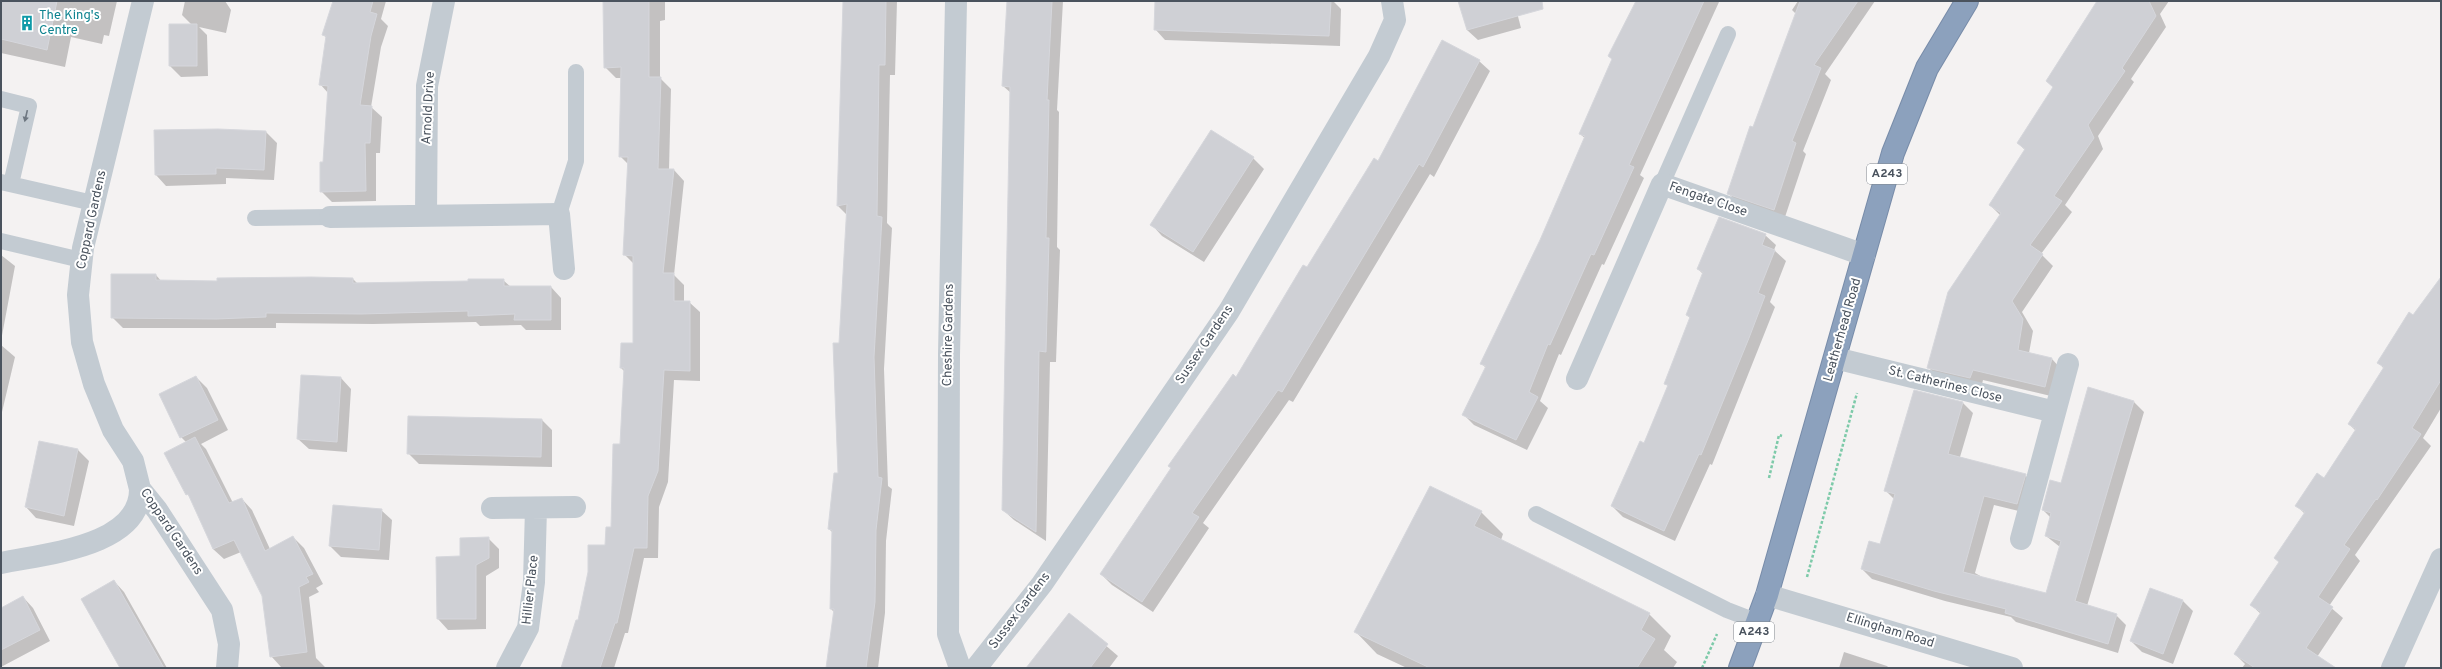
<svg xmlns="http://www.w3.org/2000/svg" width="2442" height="669" viewBox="0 0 2442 669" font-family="Overpass,sans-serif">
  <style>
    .shadow { fill: #0003 }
    .building { fill: #cfd0d5; stroke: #d6d7dc }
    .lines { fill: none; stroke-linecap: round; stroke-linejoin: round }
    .highway-casing { stroke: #788ca9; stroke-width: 24 }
    .path { stroke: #7dcaa9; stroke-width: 2.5; stroke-dasharray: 3 2; stroke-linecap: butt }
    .lane { stroke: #c3cbd2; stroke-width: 16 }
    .street { stroke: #c3cbd2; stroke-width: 22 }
    .highway { stroke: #8ca1bd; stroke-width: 22 }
    .oneway { fill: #6e7781 }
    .labels { text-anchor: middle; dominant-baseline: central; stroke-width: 4; stroke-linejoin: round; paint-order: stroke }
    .shield { fill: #fff; stroke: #80878e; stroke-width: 1 }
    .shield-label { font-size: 12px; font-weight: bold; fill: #4a535e }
    .culture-label { font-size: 13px; fill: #0d838f; stroke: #fff; text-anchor: start }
    .street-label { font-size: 13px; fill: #4a535e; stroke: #fff }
  </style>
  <rect width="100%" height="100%" fill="#f4f2f2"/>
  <path class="shadow" d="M 1,1 L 117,1 L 109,36 L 104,35 L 102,44 L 71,37 L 65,67 L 1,53 Z
    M 185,1 L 225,1 L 231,10 L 226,33 L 199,27 L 207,35 L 208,76 L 181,77 L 170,66 L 192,25 L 182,15 Z
    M 334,1 L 386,1 L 381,19 L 388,26 L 381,47 L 371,107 L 382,117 L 380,153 L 376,153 L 376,201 L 332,202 L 321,191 L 329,94 L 320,84 L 327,38 L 323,35 Z
    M 604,1 L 665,1 L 665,20 L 660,21 L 660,78 L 671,89 L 669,170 L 674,170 L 684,181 L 674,275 L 684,285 L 684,302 L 689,302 L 700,312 L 700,381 L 674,380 L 668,482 L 659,507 L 658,558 L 644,558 L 628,633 L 625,633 L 614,668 L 561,668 L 576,621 L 578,621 L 612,528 L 621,445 L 625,372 L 621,368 L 634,344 L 634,264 L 624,254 L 629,165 L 620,156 L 622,78 L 616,78 L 605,67 Z
    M 844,1 L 897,1 L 895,75 L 890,75 L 887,223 L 892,228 L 884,369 L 888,486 L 892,489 L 886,541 L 885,613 L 878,668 L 827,668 L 834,612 L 831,609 L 833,533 L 829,529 L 839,475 L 840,344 L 848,216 L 838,206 Z
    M 1008,1 L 1063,1 L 1057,110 L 1059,112 L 1057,247 L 1060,250 L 1056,362 L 1050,362 L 1046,541 L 1014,520 L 1003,510 L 1011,93 L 1003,86 Z
    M 1156,1 L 1333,1 L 1341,9 L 1340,46 L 1165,40 L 1155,29 Z
    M 1459,1 L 1514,1 L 1521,28 L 1478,40 L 1467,30 Z
    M 1637,1 L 1719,2 L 1640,175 L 1644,178 L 1604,265 L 1602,264 L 1561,355 L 1559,354 L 1540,401 L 1548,408 L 1527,450 L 1474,425 L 1464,415 L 1486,368 L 1481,363 L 1541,241 L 1586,139 L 1580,134 L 1613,60 L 1609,56 Z
    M 1798,1 L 1875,1 L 1825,74 L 1831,80 L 1803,151 L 1806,154 L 1784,220 L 1739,204 L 1728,193 L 1796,14 L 1792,10 Z
    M 2099,1 L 2169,1 L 2160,14 L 2166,27 L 2131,79 L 2134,82 L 2098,136 L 2103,149 L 2065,205 L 2072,212 L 2041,254 L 2053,266 L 2022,312 L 2033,331 L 2029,353 L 2052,359 L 2062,370 L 2055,397 L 1983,380 L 1981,388 L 1939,378 L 1928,367 L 2001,216 L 1990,205 L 2025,150 L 2018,143 L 2054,88 L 2047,81 Z
    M 1479,61 L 1490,71 L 1434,177 L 1430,174 L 1293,402 L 1289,400 L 1203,523 L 1209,528 L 1153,612 L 1112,585 L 1101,574 L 1237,378 L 1378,162 Z
    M 155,131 L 266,132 L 277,143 L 274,180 L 226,178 L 226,184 L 166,186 L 156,175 Z
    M 1253,158 L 1264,169 L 1204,262 L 1162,236 L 1152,225 Z
    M 1765,235 L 1776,245 L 1774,250 L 1786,261 L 1770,302 L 1775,307 L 1712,465 L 1710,464 L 1675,541 L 1623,517 L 1612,506 L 1644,444 L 1668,386 L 1665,384 L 1691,319 L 1687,315 L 1703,274 L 1698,269 Z
    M 1,255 L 15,266 L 1,341 Z
    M 156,275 L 162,282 L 218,282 L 311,278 L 353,279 L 358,284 L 469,282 L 503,280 L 511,287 L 551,287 L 561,298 L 561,330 L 526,330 L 521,325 L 480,326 L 476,322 L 373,324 L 276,323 L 276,328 L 123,328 L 112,317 Z
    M 2441,279 L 2441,408 L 2423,438 L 2431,446 L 2355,555 L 2360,561 L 2329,606 L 2343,618 L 2317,657 L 2325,668 L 2242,668 L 2245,664 L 2235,654 L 2261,614 L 2251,605 L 2280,563 L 2305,514 L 2297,506 L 2324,479 L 2356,431 L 2349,424 L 2384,369 L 2379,363 Z
    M 1,345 L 15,357 L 2,412 L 1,412 Z
    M 196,377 L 207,388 L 228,430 L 201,444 L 206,449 L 233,503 L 242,499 L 252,510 L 270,549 L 293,537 L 304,548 L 323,584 L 316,588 L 319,592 L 309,597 L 316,658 L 326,668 L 281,667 L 271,656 L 263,596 L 241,552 L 224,559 L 213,549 L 192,499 L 187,494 L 187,443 L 181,437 Z
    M 341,378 L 351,389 L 347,452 L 309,449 L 298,439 Z
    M 2089,389 L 2134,402 L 2144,412 L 2087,606 L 2116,615 L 2126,625 L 2118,653 L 2016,622 L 2011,617 L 1945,601 L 1872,579 L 1862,569 L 1880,545 L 1894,499 L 1885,490 L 1915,391 L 1963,403 L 1973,413 L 1960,457 L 2025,475 L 2035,485 L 2027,513 L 1994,505 L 1975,573 L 1984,578 L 2047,594 L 2060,547 L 2046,536 L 2051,518 L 2043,510 L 2061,484 Z
    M 542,420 L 552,430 L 552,467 L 419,464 L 408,453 Z
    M 40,442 L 78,450 L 89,461 L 74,526 L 36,518 L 26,507 Z
    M 381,510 L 392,520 L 389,560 L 341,557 L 330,546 Z
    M 1481,512 L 1503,534 L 1501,540 L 1649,614 L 1671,636 L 1664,650 L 1677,662 L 1673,668 L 1407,668 L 1377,654 L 1355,631 Z
    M 488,538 L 499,549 L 499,568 L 486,576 L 486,629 L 448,630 L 438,619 L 461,557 Z
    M 114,581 L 124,592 L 167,668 L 121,668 Z
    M 23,597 L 33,608 L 50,641 L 1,667 L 1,609 Z
    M 2183,601 L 2193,611 L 2173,664 L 2142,652 L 2131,641 Z
    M 1069,614 L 1118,656 L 1109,668 L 1027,668 Z
    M 1844,652 L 1887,666 L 1889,668 L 1839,668 Z"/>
  <path class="building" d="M 1,1 L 57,1 L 47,50 L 1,39 Z
    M 333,1 L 373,1 L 370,12 L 377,14 L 371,36 L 360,105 L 372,106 L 370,143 L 365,143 L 366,191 L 320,192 L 320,162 L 323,162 L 328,86 L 319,85 L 326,36 L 322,35 Z
    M 603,1 L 649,1 L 649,77 L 661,77 L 658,169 L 674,169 L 663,273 L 674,273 L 674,301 L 690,301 L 690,371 L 664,370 L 658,471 L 648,496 L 647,548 L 634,548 L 617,623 L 615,623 L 600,668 L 561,668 L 576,620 L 578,620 L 588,572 L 588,545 L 605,545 L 606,527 L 611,527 L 613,444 L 620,444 L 624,368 L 620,368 L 621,343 L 633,343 L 633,256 L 623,255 L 628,157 L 619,157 L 621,67 L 604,68 Z
    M 843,1 L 886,1 L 885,65 L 879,65 L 877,216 L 882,217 L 874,357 L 878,477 L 882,478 L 876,530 L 875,602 L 866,668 L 826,668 L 834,609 L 830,609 L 832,530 L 828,529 L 834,473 L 838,473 L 833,343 L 839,343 L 847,204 L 837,206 Z
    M 1007,1 L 1052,1 L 1047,100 L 1049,100 L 1046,238 L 1049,238 L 1046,352 L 1039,351 L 1036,532 L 1002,510 L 1010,87 L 1002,86 Z
    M 1155,1 L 1331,1 L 1329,36 L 1154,30 Z
    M 1458,1 L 1542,1 L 1543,9 L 1467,30 Z
    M 1636,1 L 1704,1 L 1629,165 L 1634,167 L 1594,255 L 1591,254 L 1550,345 L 1548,344 L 1529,392 L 1538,397 L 1516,440 L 1462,415 L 1486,366 L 1480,364 L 1540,240 L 1585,136 L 1579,134 L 1612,59 L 1608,56 Z
    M 1800,1 L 1858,1 L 1814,65 L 1821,68 L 1792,141 L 1796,143 L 1774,210 L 1727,194 L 1750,126 L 1753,127 Z
    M 2097,1 L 2149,1 L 2156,16 L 2122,68 L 2125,71 L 2088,125 L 2094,138 L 2054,196 L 2062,201 L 2030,245 L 2043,254 L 2012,301 L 2023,319 L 2018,350 L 2052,358 L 2045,387 L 1973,370 L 1970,378 L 1927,368 L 1948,292 L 2001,213 L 1989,205 L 2025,149 L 2017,143 L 2053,87 L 2046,81 Z
    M 169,24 L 197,24 L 197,66 L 169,66 Z
    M 1442,40 L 1480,60 L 1423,167 L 1419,164 L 1282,392 L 1278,390 L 1192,513 L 1199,517 L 1142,602 L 1100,574 L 1171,468 L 1168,466 L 1233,374 L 1236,377 L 1303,265 L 1307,267 L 1374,158 L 1378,161 Z
    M 218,129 L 266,131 L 264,170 L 216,168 L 216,174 L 155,175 L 154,130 Z
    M 1211,130 L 1254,157 L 1193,252 L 1150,225 Z
    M 1719,217 L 1766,234 L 1762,245 L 1775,250 L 1758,293 L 1765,296 L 1749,338 L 1701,455 L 1699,454 L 1664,531 L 1611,506 L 1640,441 L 1644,443 L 1668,385 L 1664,384 L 1690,317 L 1686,315 L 1703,272 L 1697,269 Z
    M 111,274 L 156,274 L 156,280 L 217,281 L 217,278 L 311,277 L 353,278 L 353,283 L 468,281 L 468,279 L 504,279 L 504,286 L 551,286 L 551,320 L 514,320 L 515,314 L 468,316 L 468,311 L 361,314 L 266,313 L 266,317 L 216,319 L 111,318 Z
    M 2441,277 L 2441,380 L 2412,428 L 2421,434 L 2377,500 L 2376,499 L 2344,545 L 2350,549 L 2318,597 L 2333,607 L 2306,648 L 2336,668 L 2255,668 L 2234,654 L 2261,612 L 2250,605 L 2279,562 L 2274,558 L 2305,512 L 2295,506 L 2317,473 L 2324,478 L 2356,429 L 2348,424 L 2384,367 L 2377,363 L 2409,312 L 2413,315 Z
    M 301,375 L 341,377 L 337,442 L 297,439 Z
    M 196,376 L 218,420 L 180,438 L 159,394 Z
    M 2088,387 L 2134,401 L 2075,601 L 2117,614 L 2108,644 L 2005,613 L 2006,609 L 1934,591 L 1861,569 L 1869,541 L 1880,544 L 1895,494 L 1884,491 L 1914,390 L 1963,402 L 1948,454 L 2026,474 L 2017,504 L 1984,496 L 1963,572 L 2046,593 L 2061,541 L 2045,536 L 2051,513 L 2042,510 L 2050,480 L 2061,483 Z
    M 408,416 L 542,419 L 541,457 L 407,454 Z
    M 195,437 L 229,503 L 242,498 L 265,551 L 293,536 L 313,574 L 306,577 L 309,582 L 299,587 L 307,652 L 270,657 L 262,596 L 234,540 L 213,549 L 188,494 L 186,495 L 164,453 Z
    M 39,441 L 78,449 L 64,516 L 25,507 Z
    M 1430,486 L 1482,511 L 1474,526 L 1650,613 L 1641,630 L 1655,639 L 1637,668 L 1430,668 L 1354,632 Z
    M 333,505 L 382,509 L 379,550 L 329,546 Z
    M 489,537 L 489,558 L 476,565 L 476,619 L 437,619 L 436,557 L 460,556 L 460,538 Z
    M 114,580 L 164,668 L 120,668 L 81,599 Z
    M 2150,588 L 2183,600 L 2163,654 L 2130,641 Z
    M 23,596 L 40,630 L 1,650 L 1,608 Z
    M 1069,613 L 1108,644 L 1090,668 L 1026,668 Z"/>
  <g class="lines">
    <g class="highway-casing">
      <path id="highway" d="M 1740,668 L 1767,595 L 1893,153 L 1927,68 L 1967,1"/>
    </g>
    <path class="path" d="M 1769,478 L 1779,435 L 1782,436
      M 1807,577 L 1857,393
      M 1702,668 L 1717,634"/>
    <path class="lane" d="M 1,99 L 29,106 L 11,184
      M 1,182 L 93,203
      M 1662,184 L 1728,34
      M 559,214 L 576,161 L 576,72
      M 255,218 L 330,217
      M 1,241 L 81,260
      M 1536,514 L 1727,610 L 1758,622"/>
    <path class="street" d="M 143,1 L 83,248 L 78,295 L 82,342 L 94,384 L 113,430 L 133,461 L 140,489 L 157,510 L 222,610 L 229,644 L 227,668
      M 956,1 L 949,355 L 948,634 L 960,668
      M 426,215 L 427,86 L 444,1
      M 330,217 L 559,214 L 564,269
      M 1835,358 L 2055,412
      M 1577,379 L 1662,184 L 1864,255
      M 492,508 L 575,507
      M 2021,539 L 2068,364
      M 1,563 C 42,554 141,547 140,489
      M 1767,595 L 2012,668
      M 507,668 L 528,628 L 534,582 L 536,508
      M 976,668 L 1042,584 L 1229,311 L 1379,56 L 1395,20 L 1392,1
      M 2392,668 L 2441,559"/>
    <use href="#highway" class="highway"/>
  </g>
  <defs><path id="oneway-solid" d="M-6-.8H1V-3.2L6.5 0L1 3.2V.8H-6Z"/></defs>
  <use class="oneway" href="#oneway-solid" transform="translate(26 116) rotate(103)"/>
  <defs>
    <g id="building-bare" transform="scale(1.2)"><path d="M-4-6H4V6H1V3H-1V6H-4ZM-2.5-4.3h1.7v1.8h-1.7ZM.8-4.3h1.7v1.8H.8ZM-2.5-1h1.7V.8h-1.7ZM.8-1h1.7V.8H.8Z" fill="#0f9aa8" stroke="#fff" stroke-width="2.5" paint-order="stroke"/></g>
  </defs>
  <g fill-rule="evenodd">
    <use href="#building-bare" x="27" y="23"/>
  </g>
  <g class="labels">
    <g class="shield">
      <rect x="1867" y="164" width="40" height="20" rx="3"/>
      <rect x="1734" y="622" width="40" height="20" rx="3"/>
    </g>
    <g class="shield-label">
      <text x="1887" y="174">A243</text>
      <text x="1754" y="632">A243</text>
    </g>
    <g class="culture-label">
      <text x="39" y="16">The King's<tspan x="39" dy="15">Centre</tspan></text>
    </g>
    <g class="street-label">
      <text transform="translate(429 108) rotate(-87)">Arnold Drive</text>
      <text transform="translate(1708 200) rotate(19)">Fengate Close</text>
      <text transform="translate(92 220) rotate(-78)">Coppard Gardens</text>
      <text transform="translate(1843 330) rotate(-74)">Leatherhead Road</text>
      <text transform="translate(949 335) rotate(-89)">Cheshire Gardens</text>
      <text transform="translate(1205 345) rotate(-56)">Sussex Gardens</text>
      <text transform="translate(1945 385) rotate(14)">St. Catherines Close</text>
      <text transform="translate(171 532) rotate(56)">Coppard Gardens</text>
      <text transform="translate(531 590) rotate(-84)">Hillier Place</text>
      <text transform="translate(1020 611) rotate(-53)">Sussex Gardens</text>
      <text transform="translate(1890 631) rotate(17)">Ellingham Road</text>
    </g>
  </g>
  <rect width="2442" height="669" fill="none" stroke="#4a535e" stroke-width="4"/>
</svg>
